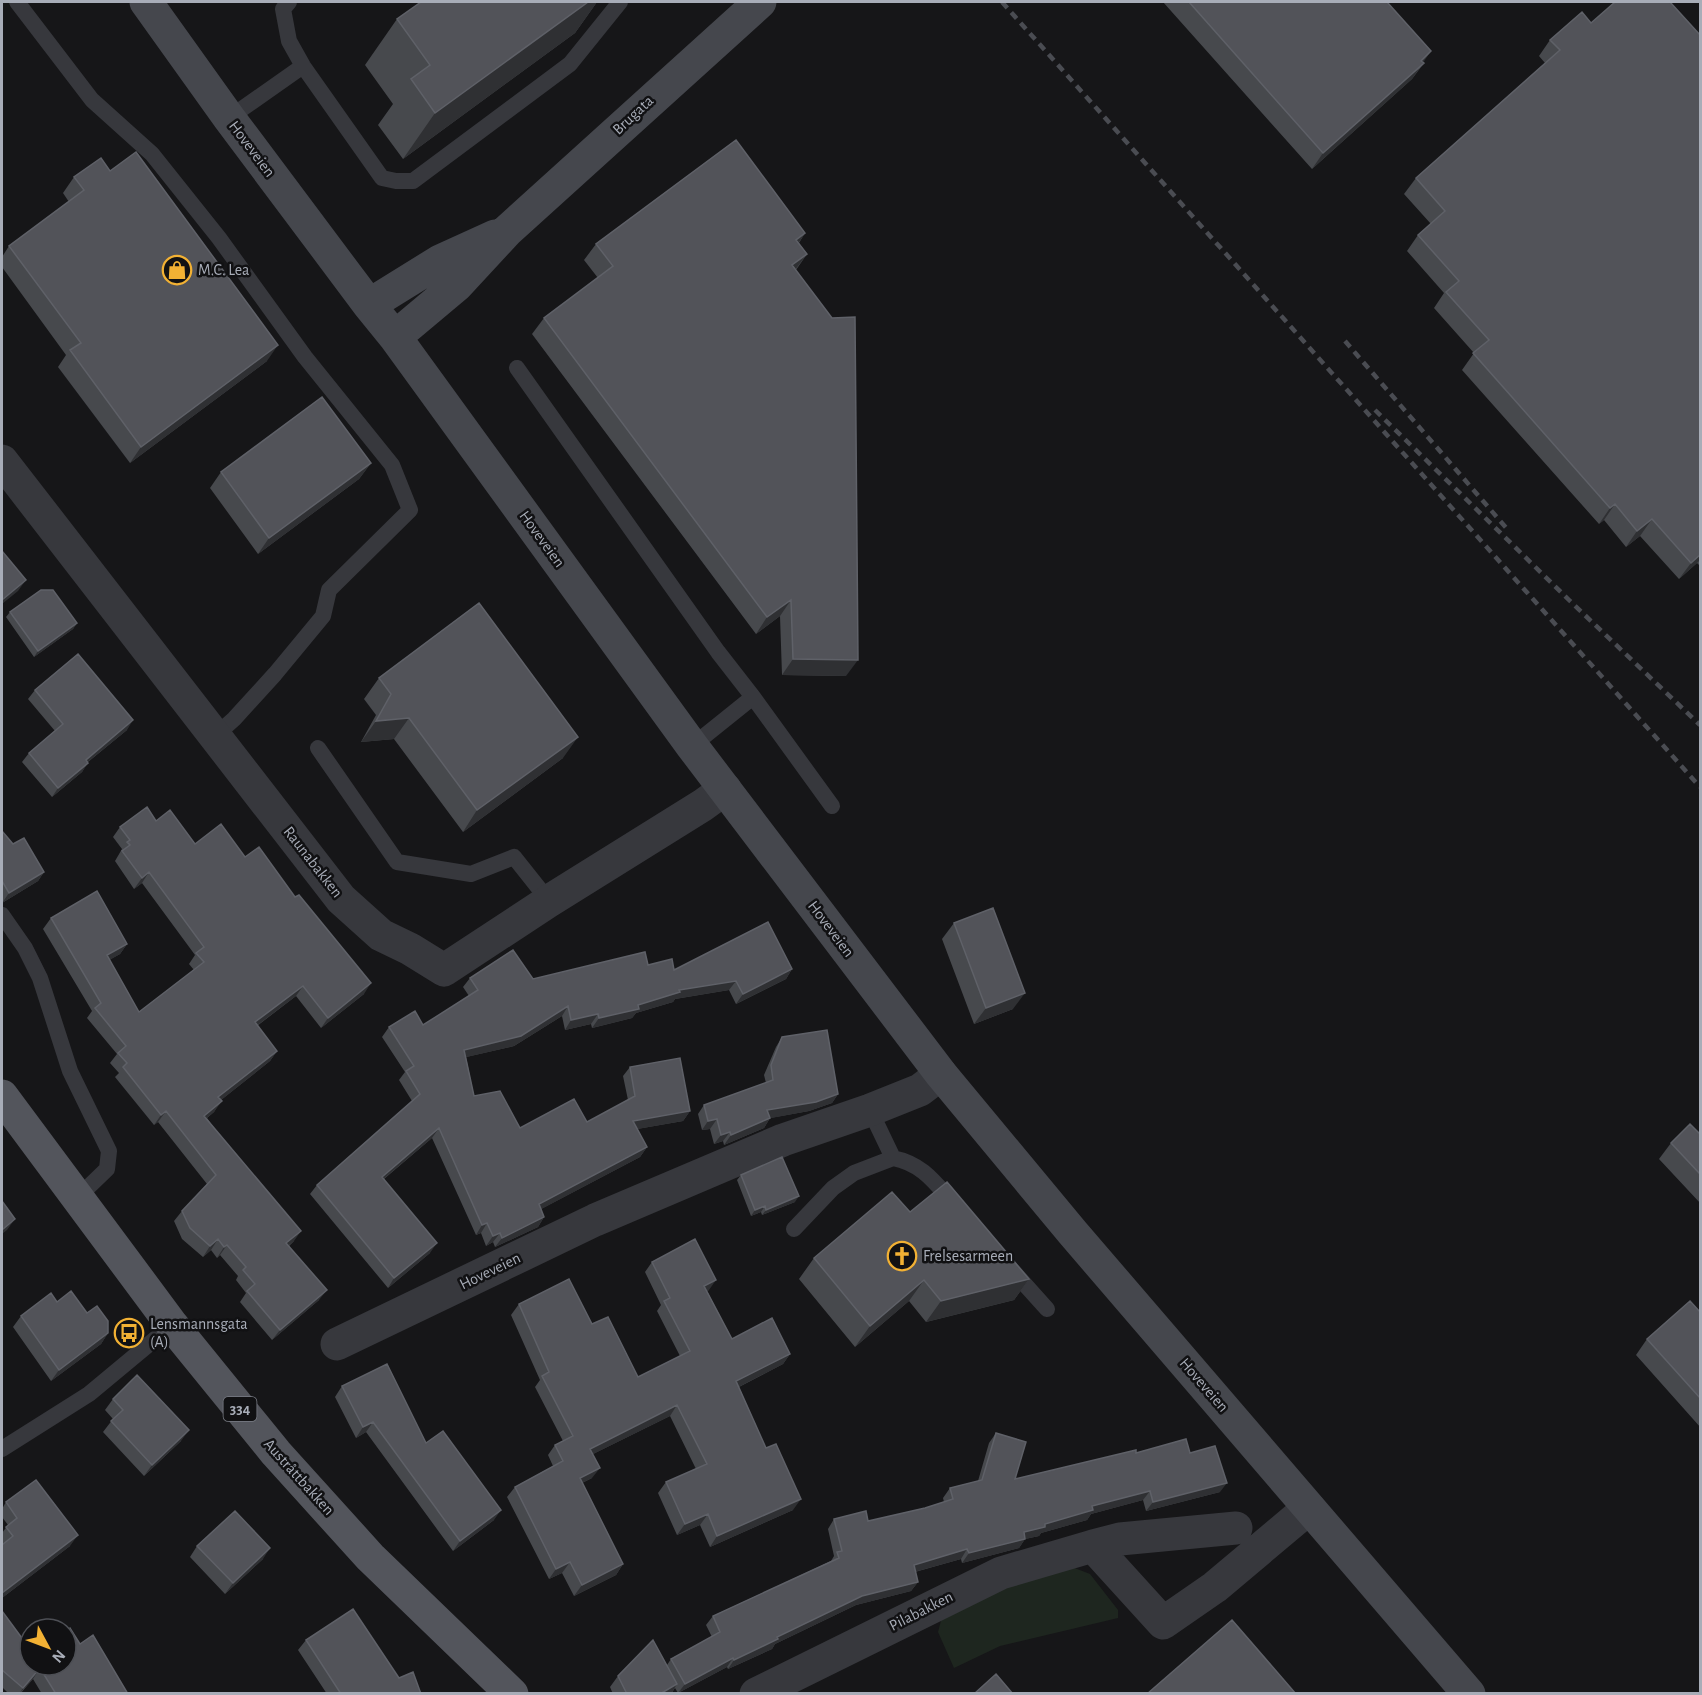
<svg xmlns="http://www.w3.org/2000/svg" width="1702" height="1695" viewBox="0 0 1702 1695" font-family="'Alegreya Sans',sans-serif">
  <style>
    .green { fill: #1e261f }
    .lines { fill: none; stroke-linecap: round; stroke-linejoin: round }
    .lane { stroke: #37383d; stroke-width: 16 }
    .street { stroke: #37383d; stroke-width: 33 }
    .secondary { stroke: #45474d; stroke-width: 33 }
    .primary { stroke: #53555c; stroke-width: 33 }
    .rail { stroke: #4a4c52; stroke-width: 4.5; stroke-dasharray: 8 6; stroke-linecap: butt }
    .wall { fill: #47494d }
    .shaded-wall { fill: #2f3033 }
    .building { fill: #525359; stroke: #5f6168; stroke-width: 1.5 }
    .labels { text-anchor: middle; dominant-baseline: central; stroke-width: 5; stroke-linejoin: round; paint-order: stroke }
    .shield { fill: #111113; stroke: #7b7e86; stroke-width: 1.5 }
    .shield-label { font-size: 15px; font-weight: bold; fill: #a8adb8 }
    .street-label { font-size: 16px; fill: #a8adb8; stroke: #111113 }
    .poi-label { font-size: 16px; fill: #a8adb8; stroke: #111113; text-anchor: start }
  </style>
  <rect width="100%" height="100%" fill="#161618"/>
  <path class="green" d="M 1072,1567 L 1090,1574 L 1118,1610 L 1118,1618 L 1000,1646 L 954,1668 L 938,1632 L 942,1617 L 996,1587 Z"/>
  <g class="lines">
    <path class="lane" d="M 17,2 L 92,100 L 152,154 L 219,238 L 305,357 L 392,465 L 410,510 L 329,590 L 323,616 L 275,674 L 234,719 L 215,736
      M 289,2 L 283,9 L 289,41 L 303,66 L 382,178 L 396,181 L 413,181 L 570,64 L 620,2
      M 229,118 L 303,66
      M 517,368 L 718,652 L 753,697 L 692,746
      M 753,697 L 832,806
      M 318,748 L 397,862 L 471,874 L 514,857 L 549,901
      M 2,915 L 25,948 L 40,978 L 70,1071 L 109,1151 L 107,1169 L 77,1198
      M 893,1158 C 923,1164 935,1183 955,1205
      M 794,1229 L 833,1188 L 854,1173 L 893,1158 L 870,1110
      M 1012,1270 L 1047,1309
      M 2,1449 L 89,1394 L 172,1325"/>
    <path class="street" d="M 2,461 L 341,899 L 381,935 L 410,949 L 444,970 L 549,901 L 703,805 L 725,789
      M 337,1344 L 595,1220 L 783,1140 L 870,1110 L 920,1090 L 941,1074
      M 1093,1546 L 1120,1539 L 1236,1528
      M 756,1694 L 1001,1573 L 1093,1546 L 1163,1623 L 1215,1587 L 1309,1508"/>
    <path class="secondary" d="M 146,2 L 229,118 L 369,305 L 395,337 L 692,746 L 941,1074 L 1073,1233 L 1469,1694
      M 369,305 L 440,261 L 495,236
      M 395,337 L 457,285 L 507,231 L 760,2"/>
    <path class="primary" d="M 2,1096 L 172,1325 L 276,1453 L 370,1557 L 512,1694"/>
    <path class="rail" d="M 1002,2 L 1700,787
      M 1345,341 L 1508,530
      M 1375,410 L 1569,600 L 1700,725"/>
  </g>
  <path class="wall" d="M 421,2 L 597,2 L 575,33 L 403,159 L 378,125 L 393,104 L 365,65 L 397,19 Z
    M 1163,2 L 1387,2 L 1424,63 L 1412,79 L 1312,169 Z
    M 1591,23 L 1701,36 L 1701,567 L 1697,563 L 1679,579 L 1640,536 L 1626,547 L 1604,520 L 1599,524 L 1462,370 L 1474,353 L 1434,308 L 1444,293 L 1407,251 L 1418,235 L 1431,224 L 1404,194 L 1416,178 L 1545,63 L 1539,56 L 1550,40 Z
    M 110,171 L 267,361 L 130,463 L 58,367 L 66,355 L 2,267 L 2,257 L 9,246 L 69,202 L 63,193 L 74,177 Z
    M 805,233 L 799,243 L 807,254 L 796,270 L 846,676 L 782,675 L 780,616 L 756,634 L 532,334 L 544,318 L 598,278 L 584,260 L 596,244 Z
    M 371,463 L 359,479 L 258,554 L 210,488 L 221,472 Z
    M 10,612 L 77,623 L 73,629 L 34,657 L 6,617 Z
    M 379,678 L 563,758 L 463,832 L 394,739 L 361,742 L 376,715 L 364,699 Z
    M 35,690 L 127,730 L 88,762 L 82,772 L 52,797 L 22,762 L 29,753 L 55,731 L 28,699 Z
    M 156,821 L 195,844 L 245,857 L 364,994 L 321,1028 L 296,996 L 257,1026 L 277,1051 L 270,1061 L 221,1100 L 214,1112 L 207,1118 L 294,1241 L 289,1246 L 319,1300 L 272,1340 L 240,1302 L 246,1293 L 236,1280 L 238,1276 L 220,1255 L 217,1258 L 211,1250 L 203,1257 L 182,1239 L 174,1221 L 182,1211 L 207,1184 L 158,1122 L 154,1125 L 115,1077 L 119,1073 L 110,1063 L 117,1054 L 87,1018 L 92,1011 L 43,929 L 51,918 L 127,944 L 120,954 L 109,960 L 139,1012 L 194,970 L 189,964 L 195,955 L 142,883 L 134,889 L 115,861 L 122,849 L 113,837 L 120,827 Z
    M 2,831 L 13,844 L 44,872 L 38,881 L 2,903 Z
    M 954,923 L 1013,1009 L 974,1024 L 942,939 Z
    M 648,965 L 674,970 L 792,969 L 786,979 L 736,1004 L 729,990 L 675,999 L 673,1002 L 636,1013 L 632,1018 L 592,1028 L 591,1024 L 565,1030 L 562,1016 L 514,1046 L 466,1057 L 474,1096 L 520,1128 L 587,1122 L 628,1100 L 623,1076 L 630,1067 L 690,1111 L 683,1121 L 637,1129 L 647,1147 L 640,1157 L 541,1209 L 544,1217 L 538,1227 L 495,1247 L 493,1242 L 486,1246 L 481,1233 L 476,1235 L 432,1138 L 384,1179 L 430,1253 L 388,1288 L 310,1194 L 317,1185 L 412,1101 L 399,1080 L 405,1072 L 382,1037 L 389,1027 L 423,1025 L 469,996 L 463,987 L 470,978 L 533,979 Z
    M 782,1037 L 838,1094 L 832,1103 L 809,1111 L 770,1118 L 764,1128 L 724,1145 L 723,1141 L 714,1144 L 710,1129 L 702,1130 L 698,1114 L 704,1105 L 766,1083 L 764,1075 L 776,1047 Z
    M 1701,1135 L 1701,1204 L 1659,1159 L 1671,1143 Z
    M 741,1175 L 795,1202 L 762,1215 L 761,1212 L 751,1216 L 737,1180 Z
    M 910,1212 L 1029,1279 L 1014,1300 L 926,1322 L 909,1301 L 855,1347 L 799,1279 L 814,1258 Z
    M 652,1262 L 709,1290 L 707,1291 L 732,1339 L 790,1354 L 783,1364 L 739,1387 L 793,1510 L 710,1547 L 700,1525 L 677,1535 L 658,1493 L 666,1482 L 696,1469 L 670,1416 L 593,1454 L 592,1478 L 582,1483 L 623,1564 L 616,1575 L 574,1596 L 562,1573 L 549,1579 L 507,1497 L 515,1487 L 553,1466 L 548,1455 L 555,1445 L 563,1441 L 535,1387 L 540,1380 L 511,1315 L 519,1304 L 592,1324 L 638,1377 L 680,1356 L 657,1311 L 661,1305 L 645,1272 Z
    M 57,1302 L 87,1313 L 108,1333 L 101,1344 L 51,1381 L 13,1327 L 21,1316 Z
    M 1701,1313 L 1701,1428 L 1636,1355 L 1647,1339 Z
    M 342,1386 L 426,1443 L 494,1520 L 453,1551 L 366,1432 L 356,1438 L 335,1397 Z
    M 113,1399 L 181,1441 L 144,1476 L 103,1432 L 113,1419 L 105,1410 Z
    M 996,1433 L 1015,1479 L 1136,1453 L 1190,1453 L 1220,1492 L 1146,1511 L 1143,1500 L 1091,1514 L 1087,1520 L 1041,1533 L 1039,1536 L 1025,1539 L 1019,1548 L 962,1563 L 961,1559 L 915,1572 L 918,1582 L 911,1591 L 856,1605 L 775,1644 L 772,1649 L 728,1669 L 727,1667 L 678,1693 L 675,1688 L 671,1694 L 613,1694 L 610,1687 L 618,1676 L 667,1665 L 671,1659 L 712,1637 L 706,1625 L 713,1616 L 831,1561 L 834,1556 L 828,1529 L 834,1519 L 868,1521 L 925,1508 L 944,1502 L 943,1498 L 950,1488 L 978,1481 L 989,1443 Z
    M 6,1502 L 70,1546 L 2,1598 L 2,1545 L 3,1544 L 2,1541 L 2,1533 L 8,1525 L 2,1517 L 2,1509 Z
    M 197,1546 L 263,1559 L 225,1594 L 190,1557 Z
    M 2,1611 L 30,1665 L 80,1644 L 128,1694 L 42,1694 L 33,1679 L 20,1694 L 9,1694 L 2,1687 Z
    M 306,1640 L 399,1678 L 421,1694 L 327,1694 L 298,1650 Z"/>
  <path class="shaded-wall" d="M 588,2 L 597,2 L 575,33 L 403,159 L 435,113 Z
    M 1431,51 L 1412,79 L 1312,169 L 1323,153 Z
    M 805,233 L 794,250 L 796,240 Z
    M 807,254 L 795,270 L 792,265 Z
    M 278,345 L 267,361 L 130,463 L 141,447 Z
    M 371,463 L 359,479 L 258,554 L 269,538 Z
    M 1615,504 L 1604,520 L 1599,524 L 1610,508 Z
    M 1652,519 L 1640,536 L 1626,547 L 1637,531 Z
    M 1701,554 L 1701,559 L 1697,563 L 1679,579 L 1691,563 Z
    M 26,580 L 18,591 L 2,604 L 2,600 Z
    M 791,600 L 780,616 L 756,634 L 767,617 Z
    M 77,623 L 73,629 L 34,657 L 38,651 Z
    M 793,659 L 858,660 L 846,676 L 782,675 Z
    M 409,718 L 394,739 L 361,742 L 376,721 Z
    M 133,720 L 127,730 L 79,769 L 86,760 Z
    M 578,737 L 563,758 L 463,832 L 477,810 Z
    M 88,763 L 82,772 L 52,797 L 58,788 Z
    M 44,872 L 38,881 L 2,903 L 9,893 Z
    M 149,872 L 142,883 L 134,889 L 142,878 Z
    M 127,944 L 120,954 L 99,966 L 107,955 Z
    M 792,969 L 786,979 L 736,1004 L 743,994 Z
    M 736,981 L 729,990 L 675,999 L 673,1002 L 636,1013 L 632,1018 L 592,1028 L 599,1018 L 679,990 Z
    M 371,983 L 364,994 L 321,1028 L 328,1018 Z
    M 303,986 L 296,996 L 247,1033 L 255,1022 Z
    M 1025,993 L 1013,1009 L 974,1024 L 986,1008 Z
    M 568,1006 L 562,1016 L 514,1046 L 458,1059 L 464,1050 Z
    M 598,1014 L 591,1024 L 565,1030 L 571,1020 Z
    M 277,1051 L 270,1061 L 211,1108 L 218,1097 Z
    M 838,1094 L 832,1103 L 809,1111 L 761,1120 L 767,1110 Z
    M 222,1101 L 214,1112 L 197,1126 L 204,1116 Z
    M 166,1111 L 158,1122 L 154,1125 L 161,1115 Z
    M 690,1111 L 683,1121 L 626,1131 L 633,1121 Z
    M 770,1118 L 764,1128 L 724,1145 L 731,1135 Z
    M 717,1119 L 710,1129 L 702,1130 L 708,1121 Z
    M 439,1128 L 432,1138 L 375,1186 L 382,1177 Z
    M 730,1132 L 723,1141 L 714,1144 L 721,1135 Z
    M 647,1147 L 640,1157 L 532,1214 L 539,1204 Z
    M 799,1196 L 795,1202 L 762,1215 L 766,1210 Z
    M 765,1206 L 761,1212 L 751,1216 L 755,1210 Z
    M 544,1217 L 538,1227 L 495,1247 L 502,1238 Z
    M 15,1219 L 7,1230 L 2,1234 L 2,1230 Z
    M 487,1223 L 481,1233 L 476,1235 L 482,1225 Z
    M 301,1231 L 294,1241 L 279,1253 L 286,1243 Z
    M 500,1233 L 493,1242 L 486,1246 L 493,1236 Z
    M 218,1239 L 211,1250 L 203,1257 L 210,1246 Z
    M 437,1243 L 430,1253 L 388,1288 L 394,1278 Z
    M 227,1245 L 220,1255 L 217,1258 L 224,1247 Z
    M 1029,1279 L 1014,1300 L 926,1322 L 941,1301 Z
    M 716,1280 L 709,1290 L 697,1296 L 704,1286 Z
    M 924,1280 L 909,1301 L 855,1347 L 870,1326 Z
    M 327,1290 L 319,1300 L 272,1340 L 280,1330 Z
    M 108,1333 L 101,1344 L 51,1381 L 59,1370 Z
    M 790,1354 L 783,1364 L 729,1392 L 736,1381 Z
    M 677,1405 L 670,1416 L 583,1459 L 590,1449 Z
    M 373,1422 L 366,1432 L 356,1438 L 363,1427 Z
    M 189,1430 L 181,1441 L 144,1476 L 152,1465 Z
    M 600,1468 L 592,1478 L 572,1488 L 580,1478 Z
    M 1227,1483 L 1220,1492 L 1146,1511 L 1153,1502 Z
    M 1150,1491 L 1143,1500 L 1091,1514 L 1087,1520 L 1041,1533 L 1039,1536 L 1025,1539 L 1019,1548 L 962,1563 L 969,1553 L 1024,1532 L 1092,1506 Z
    M 801,1499 L 793,1510 L 710,1547 L 717,1536 Z
    M 501,1510 L 494,1520 L 453,1551 L 460,1541 Z
    M 708,1514 L 700,1525 L 677,1535 L 685,1524 Z
    M 78,1535 L 70,1546 L 2,1598 L 2,1593 Z
    M 270,1548 L 263,1559 L 225,1594 L 233,1583 Z
    M 967,1549 L 961,1559 L 907,1574 L 914,1565 Z
    M 570,1562 L 562,1573 L 549,1579 L 556,1569 Z
    M 623,1564 L 616,1575 L 574,1596 L 582,1585 Z
    M 918,1582 L 911,1591 L 856,1605 L 775,1644 L 772,1649 L 728,1669 L 734,1660 L 777,1637 L 862,1596 Z
    M 733,1658 L 727,1667 L 678,1693 L 685,1684 Z
    M 40,1668 L 33,1679 L 19,1694 L 23,1688 Z
    M 677,1684 L 671,1694 L 660,1694 Z"/>
  <path class="building" d="M 421,2 L 588,2 L 435,113 L 411,79 L 430,65 L 397,19 Z
    M 1189,2 L 1387,2 L 1431,51 L 1421,61 L 1424,63 L 1323,153 Z
    M 1615,2 L 1670,2 L 1701,36 L 1701,554 L 1691,563 L 1652,519 L 1637,531 L 1615,504 L 1610,508 L 1473,353 L 1489,340 L 1446,292 L 1459,281 L 1418,235 L 1445,211 L 1416,178 L 1560,50 L 1550,40 L 1582,12 L 1591,23 Z
    M 736,140 L 805,233 L 796,240 L 807,254 L 792,265 L 832,318 L 855,317 L 858,660 L 793,659 L 791,600 L 767,617 L 544,318 L 613,266 L 596,244 Z
    M 136,152 L 278,345 L 141,447 L 70,350 L 81,343 L 9,246 L 84,190 L 74,177 L 101,158 L 110,171 Z
    M 322,397 L 371,463 L 269,538 L 221,472 Z
    M 2,551 L 26,580 L 2,600 Z
    M 41,590 L 53,590 L 77,623 L 38,651 L 10,612 Z
    M 479,603 L 578,737 L 477,810 L 409,718 L 376,721 L 391,694 L 379,678 Z
    M 78,654 L 133,720 L 86,760 L 88,763 L 58,788 L 29,753 L 63,724 L 35,690 Z
    M 147,807 L 156,821 L 170,810 L 195,844 L 221,824 L 245,857 L 259,847 L 295,897 L 299,895 L 371,983 L 328,1018 L 303,986 L 255,1022 L 277,1051 L 218,1097 L 222,1101 L 204,1116 L 301,1231 L 286,1243 L 327,1290 L 280,1330 L 247,1291 L 255,1284 L 243,1270 L 246,1267 L 227,1245 L 224,1247 L 218,1239 L 210,1246 L 190,1228 L 182,1211 L 216,1175 L 166,1111 L 161,1115 L 123,1067 L 127,1063 L 118,1053 L 126,1046 L 95,1008 L 101,1003 L 51,918 L 97,891 L 127,944 L 107,955 L 139,1012 L 204,962 L 196,953 L 204,947 L 149,872 L 142,878 L 122,851 L 130,845 L 127,842 L 130,840 L 120,827 Z
    M 2,831 L 13,844 L 24,838 L 44,872 L 9,893 L 2,881 Z
    M 993,908 L 1025,993 L 986,1008 L 954,923 Z
    M 768,922 L 792,969 L 743,994 L 736,981 L 679,990 L 680,992 L 638,1005 L 639,1009 L 599,1018 L 598,1014 L 571,1020 L 568,1006 L 521,1036 L 464,1050 L 474,1096 L 500,1091 L 520,1128 L 574,1099 L 587,1122 L 635,1096 L 630,1067 L 680,1058 L 690,1111 L 633,1121 L 647,1147 L 539,1204 L 544,1217 L 502,1238 L 500,1233 L 493,1236 L 487,1223 L 482,1225 L 439,1128 L 382,1177 L 437,1243 L 394,1278 L 317,1185 L 420,1094 L 406,1071 L 414,1066 L 389,1027 L 415,1011 L 423,1025 L 478,990 L 470,978 L 513,950 L 533,979 L 645,952 L 648,965 L 672,959 L 674,970 Z
    M 827,1030 L 838,1094 L 816,1102 L 767,1110 L 770,1118 L 731,1135 L 730,1132 L 721,1135 L 717,1119 L 708,1121 L 704,1105 L 773,1080 L 771,1065 L 782,1037 Z
    M 1690,1124 L 1701,1135 L 1701,1175 L 1671,1143 Z
    M 782,1157 L 799,1196 L 766,1210 L 765,1206 L 755,1210 L 741,1175 Z
    M 947,1182 L 1029,1279 L 941,1301 L 924,1280 L 870,1326 L 814,1258 L 892,1192 L 910,1212 Z
    M 2,1201 L 15,1219 L 2,1230 Z
    M 695,1239 L 716,1280 L 704,1286 L 732,1339 L 772,1318 L 790,1354 L 736,1381 L 766,1448 L 776,1444 L 801,1499 L 717,1536 L 708,1514 L 685,1524 L 666,1482 L 707,1464 L 677,1405 L 590,1449 L 600,1468 L 580,1478 L 623,1564 L 582,1585 L 570,1562 L 556,1569 L 515,1487 L 563,1461 L 555,1445 L 573,1436 L 542,1376 L 549,1372 L 519,1304 L 569,1279 L 592,1324 L 608,1317 L 638,1377 L 690,1351 L 664,1301 L 670,1298 L 652,1262 Z
    M 71,1291 L 87,1313 L 97,1306 L 108,1321 L 108,1333 L 59,1370 L 21,1316 L 51,1293 L 57,1302 Z
    M 1690,1301 L 1701,1313 L 1701,1399 L 1647,1339 Z
    M 387,1364 L 426,1443 L 443,1431 L 501,1510 L 460,1541 L 373,1422 L 363,1427 L 342,1386 Z
    M 137,1375 L 189,1430 L 152,1465 L 111,1421 L 123,1410 L 113,1399 Z
    M 996,1433 L 1026,1442 L 1015,1479 L 1136,1450 L 1136,1453 L 1186,1439 L 1190,1453 L 1215,1446 L 1227,1483 L 1153,1502 L 1150,1491 L 1092,1506 L 1093,1510 L 1045,1524 L 1045,1527 L 1024,1532 L 1025,1539 L 969,1553 L 967,1549 L 914,1565 L 918,1582 L 862,1596 L 777,1637 L 778,1639 L 734,1660 L 733,1658 L 685,1684 L 671,1659 L 720,1632 L 713,1616 L 839,1558 L 837,1552 L 842,1551 L 834,1519 L 866,1511 L 868,1521 L 925,1508 L 953,1499 L 950,1488 L 982,1480 Z
    M 36,1480 L 78,1535 L 2,1593 L 2,1545 L 13,1536 L 6,1527 L 17,1518 L 6,1502 Z
    M 235,1511 L 270,1548 L 233,1583 L 197,1546 Z
    M 353,1609 L 399,1678 L 413,1672 L 421,1694 L 341,1694 L 306,1640 Z
    M 2,1611 L 30,1649 L 30,1665 L 66,1665 L 66,1631 L 70,1628 L 80,1644 L 93,1635 L 128,1694 L 56,1694 L 40,1668 L 23,1688 L 2,1670 Z
    M 1232,1620 L 1296,1694 L 1147,1694 Z
    M 653,1640 L 677,1684 L 660,1694 L 627,1694 L 618,1676 Z
    M 996,1674 L 1013,1694 L 974,1694 Z"/>
  <defs>
    <g id="shop-ring" transform="scale(1.5)"><circle r="9.5" fill="#111113" stroke="#f2b134" stroke-width="1.5"/><path d="M-5-2.5h2.3a2.7 3.5 0 0 1 5.4 0H5L5.5 6h-11ZM-1.5-2.5h3a1.5 2.3 0 0 0-3 0Z" fill="#f2b134"/></g>
    <g id="church-ring" transform="scale(1.5)"><circle r="9.5" fill="#111113" stroke="#f2b134" stroke-width="1.5"/><path d="M-1.2-6h2.4v3.5h3.3v2.4h-3.3V6h-2.4V-.1h-3.3v-2.4h3.3Z" fill="#f2b134"/></g>
    <g id="bus-ring" transform="scale(1.5)"><circle r="9.5" fill="#111113" stroke="#f2b134" stroke-width="1.5"/><path d="M-5-6H5V4H4V6H2V4H-2V6H-4V4H-5ZM-3.5-4V0h7V-4ZM-3.5 1.2v1.5H-2V1.2ZM2 1.2v1.5H3.5V1.2Z" fill="#f2b134"/></g>
  </defs>
  <g fill-rule="evenodd">
    <use href="#shop-ring" x="177" y="270"/>
    <use href="#church-ring" x="902" y="1256"/>
    <use href="#bus-ring" x="129" y="1333"/>
  </g>
  <g class="labels">
    <rect class="shield" x="223.5" y="1397" width="33" height="24" rx="4.5"/>
    <g class="shield-label">
      <text x="240" y="1409">334</text>
    </g>
    <g class="street-label">
      <text transform="translate(633 115) rotate(-43)">Brugata</text>
      <text transform="translate(252 149) rotate(53)">Hoveveien</text>
      <text transform="translate(542 539) rotate(54)">Hoveveien</text>
      <text transform="translate(313 862) rotate(52)">Raunabakken</text>
      <text transform="translate(831 929) rotate(53)">Hoveveien</text>
      <text transform="translate(490 1271) rotate(-26)">Hoveveien</text>
      <text transform="translate(1204 1385) rotate(49)">Hoveveien</text>
      <text transform="translate(299 1477) rotate(48)">Austråttbakken</text>
      <text transform="translate(921 1611) rotate(-27)">Pilabakken</text>
    </g>
    <g class="poi-label">
      <text x="198" y="270">M.C. Lea</text>
      <text x="923" y="1256">Frelsesarmeen</text>
      <text x="150" y="1324">Lensmannsgata<tspan x="150" dy="18">(A)</tspan></text>
    </g>
  </g>
  <rect width="1702" height="1695" fill="none" stroke="#a8adb8" stroke-width="6"/>
  <g transform="translate(48 1647) rotate(131)"><circle r="28" fill="#111113" stroke="#4d4f55" stroke-width="1.5"/>
  <path d="M0-4.5L10 22L0 15L-10 22Z" fill="#f2b134"/>
  <text y="-9" font-size="16" font-weight="bold" text-anchor="middle" fill="#a8adb8">N</text>
  </g>
</svg>
